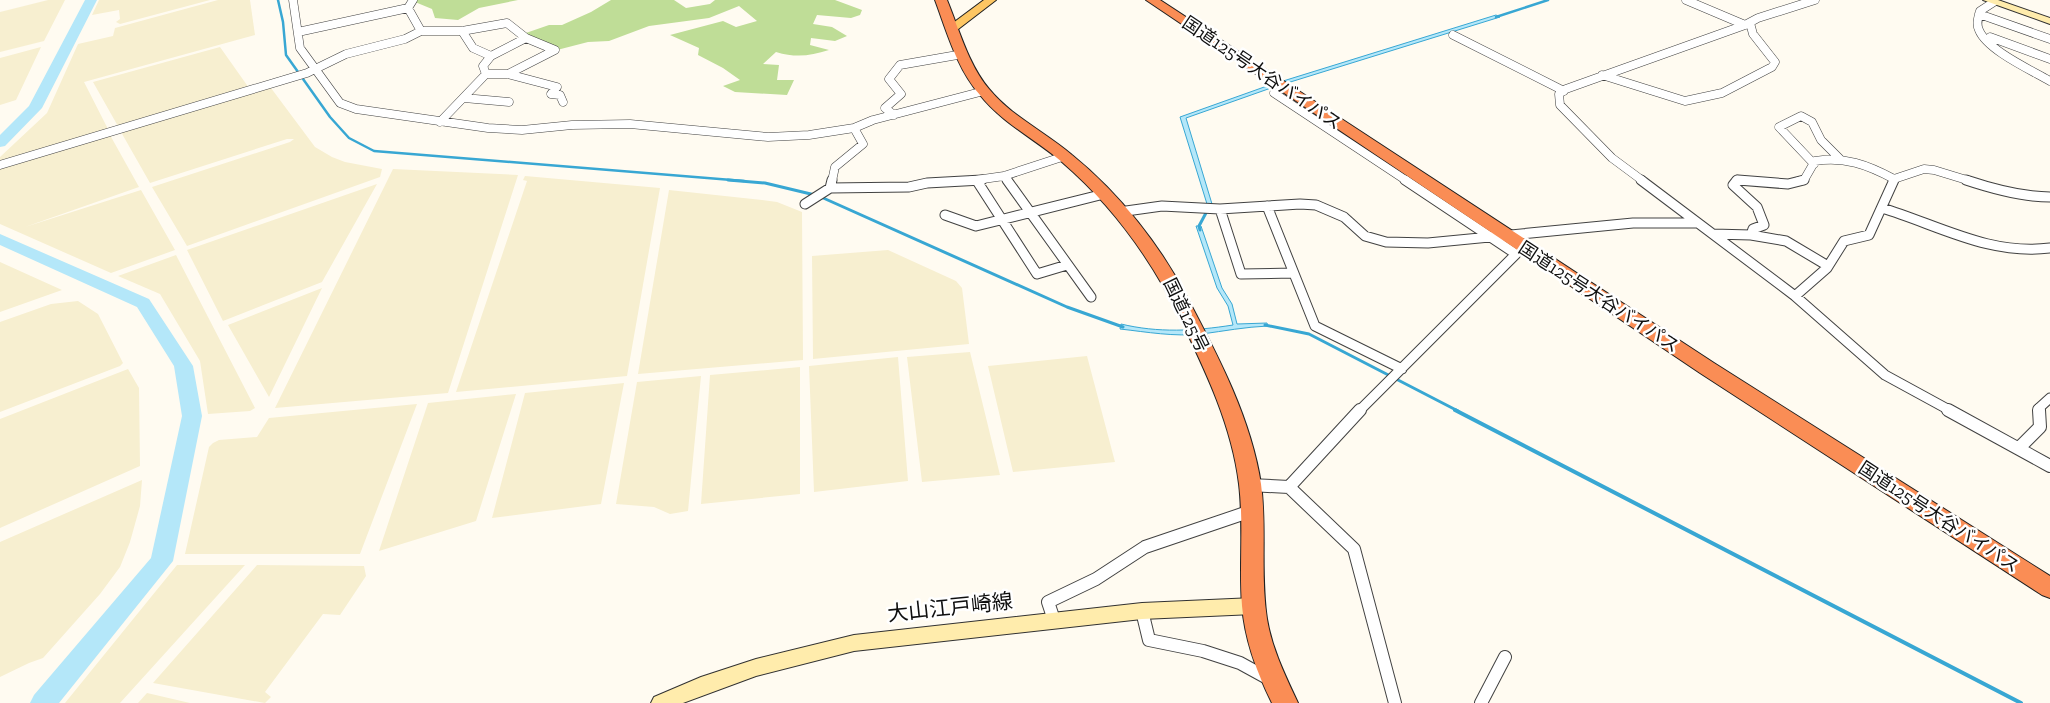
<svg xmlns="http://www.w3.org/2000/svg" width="2050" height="703" viewBox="0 0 2050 703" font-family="'Zilla Slab','Noto Sans JP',serif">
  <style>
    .farmland { fill: #f7efd0 }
    .forest { fill: #bfdd97 }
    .water { fill: #b4e7f9; stroke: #38a7d3 }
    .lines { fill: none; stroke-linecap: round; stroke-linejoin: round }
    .stream-far2 { stroke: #38a7d3; stroke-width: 2.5 }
    .stream-far1 { stroke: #38a7d3; stroke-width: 3 }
    .stream { stroke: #38a7d3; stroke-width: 4 }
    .river { fill: #b4e7f9; fill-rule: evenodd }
    .street-far2-casing { stroke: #424242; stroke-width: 9 }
    .street-far1-casing { stroke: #424242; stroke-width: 11 }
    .street-casing { stroke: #424242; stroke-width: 14 }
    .secondary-casing { stroke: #313131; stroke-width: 2 }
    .primary-casing { stroke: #202020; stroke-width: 2 }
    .highway-casing { stroke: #202020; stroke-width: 2 }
    .street-far2 { stroke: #fff; stroke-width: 8 }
    .street-far1 { stroke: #fff; stroke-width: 9 }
    .street { stroke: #fff; stroke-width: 12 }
    .secondary { fill: #ffecac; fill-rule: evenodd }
    .primary { fill: #fdc663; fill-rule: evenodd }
    .highway { fill: #fa8d55; fill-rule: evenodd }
    .labels { text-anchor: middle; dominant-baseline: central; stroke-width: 5; stroke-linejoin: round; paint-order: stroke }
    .street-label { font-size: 18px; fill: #0f0f0f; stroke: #fff }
    .near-street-label { font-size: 21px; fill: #0f0f0f; stroke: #fff }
  </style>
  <rect width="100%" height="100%" fill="#fffbf1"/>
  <path class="farmland" d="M 48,0 L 65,0 L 44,41 L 0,52 L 0,12 Z
    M 99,0 L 210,0 L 120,24 L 116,22 L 120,19 L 119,10 L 92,15 Z
    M 218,0 L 250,0 L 255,35 L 84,82 L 109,131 L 0,164 L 0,157 L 47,113 L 78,44 L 113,36 L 115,28 Z
    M 41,47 L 16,100 L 0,105 L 0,58 Z
    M 220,47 L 249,88 L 119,128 L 93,82 Z
    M 271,88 L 315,147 L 332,157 L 345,162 L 382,169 L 380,177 L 187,246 L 152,187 L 290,142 L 294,139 L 287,139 L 150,183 L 121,132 Z
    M 110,135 L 139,187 L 25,227 L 141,190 L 175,250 L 111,273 L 0,224 L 0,169 Z
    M 393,169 L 518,175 L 448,393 L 275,408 Z
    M 525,176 L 660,188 L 627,376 L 456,392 L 527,181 L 523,180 Z
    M 377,184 L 322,282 L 223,321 L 187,250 Z
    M 669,190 L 762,200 L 777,202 L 802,212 L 803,360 L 638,374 Z
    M 888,250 L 956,281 L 962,288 L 969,344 L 813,359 L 812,256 Z
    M 176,255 L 255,408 L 250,411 L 208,414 L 200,361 L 160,294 L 118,276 Z
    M 0,262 L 62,290 L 0,312 Z
    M 322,288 L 269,397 L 228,325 Z
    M 78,301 L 98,314 L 123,363 L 120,366 L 0,412 L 0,322 L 51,304 Z
    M 970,352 L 1000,475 L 922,482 L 907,357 Z
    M 1087,356 L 1115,462 L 1013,472 L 988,366 Z
    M 898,357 L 908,481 L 814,492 L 809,366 Z
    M 800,367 L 800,494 L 701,504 L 710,375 Z
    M 128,369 L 139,388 L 140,466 L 0,528 L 0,419 Z
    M 701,376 L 688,511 L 670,514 L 654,507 L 616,504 L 637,382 Z
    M 624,383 L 601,504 L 492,518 L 525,393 Z
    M 516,394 L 476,521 L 379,551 L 428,403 Z
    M 417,404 L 360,554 L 185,554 L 209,447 L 213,443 L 219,440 L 257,437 L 269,418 Z
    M 142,480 L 140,506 L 130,542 L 120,567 L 100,594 L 43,658 L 29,663 L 0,677 L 0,542 Z
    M 177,565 L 245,565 L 120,703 L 65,703 Z
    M 257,565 L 364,566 L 366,576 L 340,615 L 323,614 L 265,692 L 271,697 L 265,703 L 153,683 Z
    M 147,693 L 190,703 L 138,703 Z"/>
  <path class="forest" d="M 416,0 L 518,0 L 479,8 L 458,20 L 435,18 L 432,9 L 415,2 Z
    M 611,0 L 674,0 L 686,8 L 710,4 L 715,0 L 835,0 L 862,10 L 860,15 L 851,18 L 817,15 L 813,24 L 832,27 L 847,36 L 835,41 L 811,38 L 810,45 L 829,50 C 810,56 796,58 776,52 L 763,64 L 779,65 L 777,80 L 794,80 L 787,95 L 735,92 L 723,86 L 740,80 L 723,68 L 698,55 L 699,48 L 670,35 L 723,21 L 736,27 L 757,21 L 739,6 L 709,18 L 649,26 L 609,41 L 588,42 L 557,50 L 523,34 L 549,25 L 562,25 L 591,12 Z"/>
  <path class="water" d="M 1496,15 L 1500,17 L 1271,88 L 1186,118 L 1212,204 L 1207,204 L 1180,117 L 1267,86 Z
    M 1196,226 L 1201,226 L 1222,288 L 1232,304 L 1237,324 L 1267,323 L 1268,326 C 1245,327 1224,331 1202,334 C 1174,337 1147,332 1120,329 L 1121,324 C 1158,333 1195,331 1233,325 L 1228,306 L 1217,288 Z"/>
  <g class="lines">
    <path class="stream-far2" d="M 278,0 L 283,22 L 286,55 L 330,117 L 349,138 L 374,151 L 744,181
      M 1496,17 L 1548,0"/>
    <path class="stream-far1" d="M 728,180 L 765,183 L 815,195
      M 821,197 L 1067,307 L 1123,327
      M 1200,230 L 1199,226 L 1207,211
      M 1265,325 L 1309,334 L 1458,411"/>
    <path class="stream" d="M 1455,410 L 2021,703"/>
    <path class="river" d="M 85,0 L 97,0 L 42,108 L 5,146 L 0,147 L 0,135 L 29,106 Z
      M 0,234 L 149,299 L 193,366 L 202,416 L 173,561 L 59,703 L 30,703 L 34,695 L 151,558 L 182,416 L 174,366 L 137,307 L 0,245 Z"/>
    <g class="street-far2-casing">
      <path id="street-far2" d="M 293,0 L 300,48 L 340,103 L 356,109 L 488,128 L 522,130 L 572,125 L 630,124 L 768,137 L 809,135 L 854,128 L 873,120 L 984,91
        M 413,0 L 408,8 L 421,31 L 462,31 L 507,23 L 526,38 L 555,50 L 508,74
        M 1686,0 L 1745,25
        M 1994,2 L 1980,11 C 1978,18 1976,24 1979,30 C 1987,50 2031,70 2050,81
        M 1979,14 L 2050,39
        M 462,31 L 473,48 L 491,56
        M 298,32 L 408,8
        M 1453,35 L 1564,91
        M 1990,37 L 2050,59
        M 526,38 L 491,56 L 483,66 L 486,74 L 508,74 L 557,87 L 551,94 L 560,95 L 563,102
        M 1602,75 L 1685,101 L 1722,93 L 1772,67 L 1775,62 L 1753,34 L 1750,23
        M 1274,93 L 1407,181
        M 464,98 L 509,102
        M 894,115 L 885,108 L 901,94 L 889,79 L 900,65 L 963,54
        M 440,122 L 486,74
        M 1814,164 L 1779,127 L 1801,116 L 1812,122 L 1821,140 L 1840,159
        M 0,165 L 307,73 L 346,54 L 405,39 L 421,31
        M 1004,176 L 1008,181
        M 832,181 L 835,167 L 863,144 L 854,128
        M 969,181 L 1004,176 L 1065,156
        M 1643,181 L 1612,158 L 1560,105 L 1559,94 L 1566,89 L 1745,25 L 1758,18 L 1815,0
        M 1736,181 L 1754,181
        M 1799,181 L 1804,180 L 1815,161 C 1844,156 1868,165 1894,179
        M 1893,181 L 1894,179 L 1924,169 L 1934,170 L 1970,181"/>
    </g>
    <g class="street-far1-casing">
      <path id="street-far1" d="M 1007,180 L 1091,297
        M 1641,180 L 1795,296 L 1885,375 L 1951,411
        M 1738,180 L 1788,184 L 1804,180
        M 1966,180 C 1993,189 2022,197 2050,197
        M 977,181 L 1037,274 L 1067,265
        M 830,188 L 832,180
        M 805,204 L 830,188 L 909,187 L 927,183 L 982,180
        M 1267,206 L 1315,326 L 1402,369
        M 1882,208 C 1938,225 1990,256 2050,248
        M 1220,209 L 1241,274 L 1293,273
        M 1119,212 L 1162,206 L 1220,209 L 1300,204 L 1316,205 L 1344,217 L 1365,236 L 1386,242 L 1428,243 L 1633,223 L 1696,223
        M 945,215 L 976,226 L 1104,194
        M 1713,234 L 1751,235 L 1753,229 L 1764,225 L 1757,207 L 1733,185 L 1737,180
        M 1751,235 L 1786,241 L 1828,266
        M 1795,296 L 1827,268 L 1844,241 L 1869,235 L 1894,180
        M 1359,411 L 1516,254 L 1405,180
        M 2039,411 L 2039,408 L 2050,398"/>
    </g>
    <g class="street-casing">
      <path id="street" d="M 1948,410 L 2050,466
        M 2019,448 L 2040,427 L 2039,410
        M 1250,485 L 1289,487 L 1360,410
        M 1289,487 L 1354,549 L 1395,703
        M 1142,611 L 1149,640 L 1203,651 L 1240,663 L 1271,680
        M 1054,620 L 1048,602 L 1096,579 L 1145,547 L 1251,511
        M 1481,703 L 1505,657"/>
    </g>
    <g class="secondary-casing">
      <path id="secondary" d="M 1983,0 L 1998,0 L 2050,18 L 2050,24 Z
        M 1254,598 L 1261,600 L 1263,606 L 1261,612 L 1254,614 L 1142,619 L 854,651 L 756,676 L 683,703 L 651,703 L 654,697 L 701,677 L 756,659 L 854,635 L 1142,603 Z"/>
    </g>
    <g class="primary-casing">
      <path id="primary" d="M 984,0 L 996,0 L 957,30 L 949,30 L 947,28 L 949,26 Z"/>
    </g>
    <g class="highway-casing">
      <path id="highway" d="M 935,0 L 947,0 C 959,29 968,64 989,89 C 1011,116 1045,132 1072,155 C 1120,194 1161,246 1189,301 C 1219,358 1251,419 1261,484 C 1267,528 1260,574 1267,619 C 1272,649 1285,675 1298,703 L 1272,703 C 1257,673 1245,641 1242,606 C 1239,566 1244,525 1239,484 C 1232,426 1206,372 1181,320 C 1152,260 1112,205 1062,162 C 1035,139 1002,123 980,95 C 957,69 947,32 935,0 Z
        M 1146,0 L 1160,0 L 1714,363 L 2050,576 L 2050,598 L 2042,595 L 1700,373 Z"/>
    </g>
    <use href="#street-far2" class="street-far2"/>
    <use href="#street-far1" class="street-far1"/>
    <use href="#street" class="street"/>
    <use href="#secondary" class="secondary"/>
    <use href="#primary" class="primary"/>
    <use href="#highway" class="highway"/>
  </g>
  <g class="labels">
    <g class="street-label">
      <text transform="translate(1262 73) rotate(34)">国道125号大谷バイパス</text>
      <text transform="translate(1599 297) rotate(33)">国道125号大谷バイパス</text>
      <text transform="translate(1186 315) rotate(64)">国道125号</text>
      <text transform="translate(1939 517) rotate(33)">国道125号大谷バイパス</text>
    </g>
    <g class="near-street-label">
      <text transform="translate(950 607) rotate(-6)">大山江戸崎線</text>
    </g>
  </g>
</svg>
